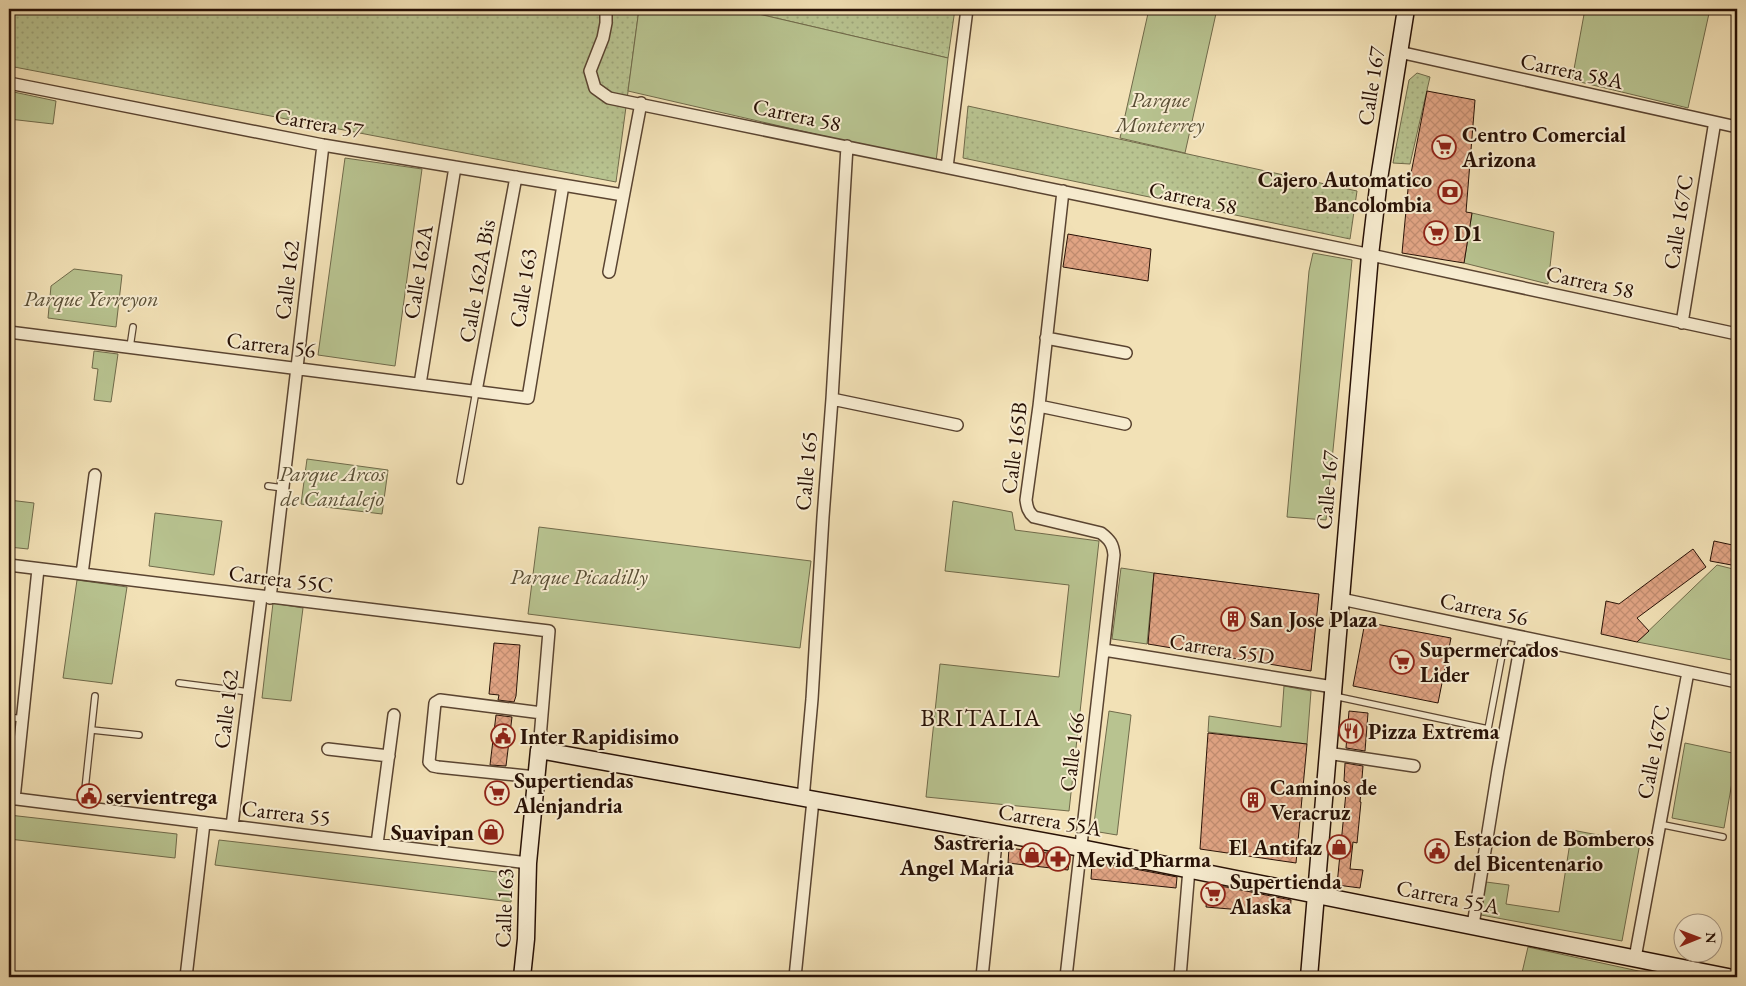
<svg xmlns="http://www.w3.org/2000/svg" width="1746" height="986" viewBox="0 0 1746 986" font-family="'EB Garamond',serif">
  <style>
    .grass { fill: url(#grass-dots); stroke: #706a4a }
    .green { fill: #b8c390; stroke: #706a4a }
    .building { fill: url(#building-cross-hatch); stroke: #271005 }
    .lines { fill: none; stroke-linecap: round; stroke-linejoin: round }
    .lane-casing { stroke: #5a4431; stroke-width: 8 }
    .street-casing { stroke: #5a4431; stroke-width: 14 }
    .secondary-casing { stroke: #271005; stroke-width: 19 }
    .lane { stroke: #f7ecd0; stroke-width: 5.5 }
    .street { stroke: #f7ecd0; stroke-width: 11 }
    .secondary { stroke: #f7ecd0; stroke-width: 16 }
    .labels { text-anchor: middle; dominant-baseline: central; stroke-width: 4; stroke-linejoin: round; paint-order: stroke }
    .street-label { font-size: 22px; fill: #271005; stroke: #f7ecd0 }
    .park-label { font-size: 22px; font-style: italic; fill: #5a4f36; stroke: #f7ecd0 }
    .poi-label { font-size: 22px; font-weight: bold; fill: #271005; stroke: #f7ecd0; text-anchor: start }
    .quarter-label { font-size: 25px; letter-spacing: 1px; fill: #271005; stroke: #f7ecd0 }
  </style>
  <defs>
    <pattern id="grass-dots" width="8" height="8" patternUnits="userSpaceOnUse" patternTransform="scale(1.25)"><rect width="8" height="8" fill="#b8c390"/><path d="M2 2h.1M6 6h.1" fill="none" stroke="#9ea67b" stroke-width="1.8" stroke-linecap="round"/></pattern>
    <pattern id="building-cross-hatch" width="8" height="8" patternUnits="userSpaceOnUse" patternTransform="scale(1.25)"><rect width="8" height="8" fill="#e2a585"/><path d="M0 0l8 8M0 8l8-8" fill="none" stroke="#c28d71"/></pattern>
  </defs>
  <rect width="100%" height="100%" fill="#f2e1b6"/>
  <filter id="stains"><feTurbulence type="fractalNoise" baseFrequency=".004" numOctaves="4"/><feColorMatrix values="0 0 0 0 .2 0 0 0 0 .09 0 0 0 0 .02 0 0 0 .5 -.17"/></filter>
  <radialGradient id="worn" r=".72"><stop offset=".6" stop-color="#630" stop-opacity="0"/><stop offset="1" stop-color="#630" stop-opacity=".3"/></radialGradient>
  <path class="grass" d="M 9,9 L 639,9 L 616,182 L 9,66 Z
    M 737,9 L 955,9 L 948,58 Z
    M 1417,73 L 1430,77 L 1410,164 L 1393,163 L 1409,80 Z
    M 968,106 L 1357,191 L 1350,239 L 963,158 Z"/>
  <path class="green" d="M 639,9 L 737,9 L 948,58 L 936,162 L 628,91 Z
    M 1149,9 L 1217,9 L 1185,153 L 1120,138 Z
    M 1585,9 L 1710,9 L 1688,108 L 1572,80 Z
    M 9,91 L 56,101 L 53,124 L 9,119 Z
    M 345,158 L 422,169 L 395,366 L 318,355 Z
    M 1472,213 L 1554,232 L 1548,284 L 1464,263 Z
    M 1313,253 L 1352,260 L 1326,520 L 1287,517 L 1309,271 Z
    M 74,269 L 122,275 L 116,327 L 48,318 L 51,286 Z
    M 94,351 L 118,354 L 111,402 L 94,400 L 98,369 L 92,368 Z
    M 307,459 L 388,470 L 382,514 L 301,504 Z
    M 9,500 L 34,503 L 28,549 L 9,547 Z
    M 953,501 L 1012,512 L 1015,530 L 1099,541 L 1069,811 L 926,797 L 940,664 L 1059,677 L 1069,585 L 945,571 Z
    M 155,513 L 222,521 L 214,575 L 149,566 Z
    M 539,527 L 811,561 L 800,648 L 528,614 Z
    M 1717,565 L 1737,570 L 1737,661 L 1637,642 Z
    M 1121,568 L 1154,573 L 1147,644 L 1112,639 Z
    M 77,580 L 127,587 L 112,684 L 63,678 Z
    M 273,603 L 303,608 L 291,701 L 262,698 Z
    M 1284,686 L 1311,691 L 1307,744 L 1208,732 L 1209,716 L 1281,727 Z
    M 1109,711 L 1131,715 L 1117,835 L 1093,831 Z
    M 1685,743 L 1737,754 L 1724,828 L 1672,818 Z
    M 9,815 L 177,834 L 175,858 L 9,839 Z
    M 1572,830 L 1640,843 L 1622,941 L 1481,915 L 1486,882 L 1509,885 L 1506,904 L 1559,912 Z
    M 219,840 L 514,874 L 511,902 L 215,865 Z
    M 1528,947 L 1643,972 L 1642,977 L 1521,977 Z"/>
  <path class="building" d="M 1427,91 L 1475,100 L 1466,212 L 1472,213 L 1464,263 L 1402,253 L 1408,189 Z
    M 1068,234 L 1151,249 L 1148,281 L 1063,267 Z
    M 1714,541 L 1737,546 L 1737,566 L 1710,561 Z
    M 1693,549 L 1706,567 L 1637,618 L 1649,631 L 1637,642 L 1601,634 L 1606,601 L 1619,604 Z
    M 1154,573 L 1319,594 L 1311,671 L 1148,644 Z
    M 1365,622 L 1451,638 L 1438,703 L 1353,686 Z
    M 494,643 L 520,645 L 516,696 L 514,702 L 498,700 L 499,695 L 489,694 Z
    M 1349,711 L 1368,713 L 1365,751 L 1346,748 Z
    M 496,715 L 512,717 L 506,766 L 490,765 Z
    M 1208,733 L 1307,744 L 1296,863 L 1200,849 Z
    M 1345,763 L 1363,766 L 1360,802 L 1361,802 L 1357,843 L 1353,842 L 1350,869 L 1363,870 L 1360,888 L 1337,885 L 1347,782 L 1344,781 Z
    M 1009,848 L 1070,856 L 1068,870 L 1008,863 Z
    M 1092,863 L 1119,866 L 1177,877 L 1176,888 L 1091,879 Z
    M 1208,886 L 1226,887 L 1291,900 L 1290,914 L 1206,907 Z"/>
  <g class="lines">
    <g class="lane-casing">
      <path id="lane" d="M 130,347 L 133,327
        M 460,481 L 476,391
        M 268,486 L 283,488
        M 179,683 L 249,692
        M 1334,696 L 1488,729 L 1506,634
        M 9,717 L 22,719
        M 92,730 L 139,735
        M 83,808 L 95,696
        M 1659,824 L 1723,837"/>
    </g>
    <g class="street-casing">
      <path id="street" d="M 606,9 L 606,23 L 603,38 L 590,71 L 595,88 L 609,98 L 1357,252 L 1737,334
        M 1399,52 L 1737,127
        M 9,83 L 323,145 L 623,195
        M 947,167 L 967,9
        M 1063,191 L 1039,406 L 1026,500 C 1027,507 1028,512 1034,517 L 1101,533 C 1110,540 1113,544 1114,555 L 1066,977
        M 609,272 L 641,103
        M 1682,323 L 1714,127
        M 9,332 L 528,398 L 563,185
        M 1046,338 L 1126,353
        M 420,384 L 455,167
        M 476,391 L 516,177
        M 832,399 L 957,425
        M 1039,406 L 1125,424
        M 9,565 L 549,631 L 539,750
        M 82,574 L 95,475
        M 270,598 L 323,145
        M 1341,599 L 1737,682
        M 1104,650 L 1333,687
        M 328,749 L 389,756
        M 1327,753 L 1414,766
        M 536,777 L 438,767 L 433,766 L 429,762 L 435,703 L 440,700 L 542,713
        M 9,798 L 528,863
        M 14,799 L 38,569
        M 803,799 L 812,699 L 823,517 L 832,399 L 847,146
        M 232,826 L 261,597
        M 377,844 L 394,715
        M 1473,925 L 1498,770 L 1522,637
        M 1635,958 L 1688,672
        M 186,977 L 204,823
        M 795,977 L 813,800
        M 982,977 L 997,833
        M 1180,977 L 1189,869"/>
    </g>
    <g class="secondary-casing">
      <path id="secondary" d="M 522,977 L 526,939 L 528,863 L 539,750 L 1081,848 L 1728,977
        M 1309,977 L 1370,255 L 1379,179 L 1406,9"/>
    </g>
    <use href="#lane" class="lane"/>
    <use href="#street" class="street"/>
    <use href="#secondary" class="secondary"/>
  </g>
  <defs>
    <g id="supermarket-ring" transform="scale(1.25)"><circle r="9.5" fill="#f7ecd0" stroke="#8f2418" stroke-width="1.5"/><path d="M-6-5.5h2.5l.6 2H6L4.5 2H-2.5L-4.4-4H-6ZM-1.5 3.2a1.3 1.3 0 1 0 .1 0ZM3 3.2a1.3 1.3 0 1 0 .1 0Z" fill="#8f2418"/></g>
    <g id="bank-ring" transform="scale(1.25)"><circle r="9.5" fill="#f7ecd0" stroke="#8f2418" stroke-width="1.5"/><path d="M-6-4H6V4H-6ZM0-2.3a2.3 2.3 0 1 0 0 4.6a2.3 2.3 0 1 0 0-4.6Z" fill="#8f2418"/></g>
    <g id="building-ring" transform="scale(1.25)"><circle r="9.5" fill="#f7ecd0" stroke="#8f2418" stroke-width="1.5"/><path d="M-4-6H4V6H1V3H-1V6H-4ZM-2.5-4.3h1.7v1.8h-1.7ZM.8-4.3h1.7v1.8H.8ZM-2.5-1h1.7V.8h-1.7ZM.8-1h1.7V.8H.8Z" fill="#8f2418"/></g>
    <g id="restaurant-ring" transform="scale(1.25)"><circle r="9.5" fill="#f7ecd0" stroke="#8f2418" stroke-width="1.5"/><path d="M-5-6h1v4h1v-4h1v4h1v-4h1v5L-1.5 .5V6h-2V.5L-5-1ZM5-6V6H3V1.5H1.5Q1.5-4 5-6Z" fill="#8f2418"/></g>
    <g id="civic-ring" transform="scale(1.25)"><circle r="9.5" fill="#f7ecd0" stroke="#8f2418" stroke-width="1.5"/><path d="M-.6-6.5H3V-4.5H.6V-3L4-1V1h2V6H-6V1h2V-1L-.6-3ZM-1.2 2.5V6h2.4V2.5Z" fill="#8f2418"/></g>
    <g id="shop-ring" transform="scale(1.25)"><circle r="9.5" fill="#f7ecd0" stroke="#8f2418" stroke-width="1.5"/><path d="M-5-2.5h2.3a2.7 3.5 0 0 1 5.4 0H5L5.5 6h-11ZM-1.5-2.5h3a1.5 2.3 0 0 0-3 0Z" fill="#8f2418"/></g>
    <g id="pharmacy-ring" transform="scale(1.25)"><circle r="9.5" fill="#f7ecd0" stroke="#8f2418" stroke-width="1.5"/><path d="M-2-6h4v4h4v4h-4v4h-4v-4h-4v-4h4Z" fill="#8f2418"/></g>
  </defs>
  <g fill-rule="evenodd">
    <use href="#supermarket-ring" x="1444" y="147"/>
    <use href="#bank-ring" x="1450" y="192"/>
    <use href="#supermarket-ring" x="1436" y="233"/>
    <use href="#building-ring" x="1233" y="619"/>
    <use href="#supermarket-ring" x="1402" y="662"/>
    <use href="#restaurant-ring" x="1351" y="731"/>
    <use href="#civic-ring" x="503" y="736"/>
    <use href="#supermarket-ring" x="497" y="793"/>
    <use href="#civic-ring" x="89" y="796"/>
    <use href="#building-ring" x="1253" y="800"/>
    <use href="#shop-ring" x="491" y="832"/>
    <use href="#shop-ring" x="1339" y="847"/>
    <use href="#civic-ring" x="1437" y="851"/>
    <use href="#shop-ring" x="1032" y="855"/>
    <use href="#pharmacy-ring" x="1058" y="859"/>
    <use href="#supermarket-ring" x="1213" y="894"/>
  </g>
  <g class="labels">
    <g class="street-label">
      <text transform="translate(1572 71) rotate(12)">Carrera 58A</text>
      <text transform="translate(1371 86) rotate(-81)">Calle 167</text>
      <text transform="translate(797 115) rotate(12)">Carrera 58</text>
      <text transform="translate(319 123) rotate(10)">Carrera 57</text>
      <text transform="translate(1193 198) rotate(12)">Carrera 58</text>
      <text transform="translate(1678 222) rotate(-81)">Calle 167C</text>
      <text transform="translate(418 272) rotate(-81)">Calle 162A</text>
      <text transform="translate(287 280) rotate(-83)">Calle 162</text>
      <text transform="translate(477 281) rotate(-80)">Calle 162A Bis</text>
      <text transform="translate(1590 282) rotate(12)">Carrera 58</text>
      <text transform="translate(523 288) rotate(-81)">Calle 163</text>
      <text transform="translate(271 345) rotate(7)">Carrera 56</text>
      <text transform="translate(1014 448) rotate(-83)">Calle 165B</text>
      <text transform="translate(806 471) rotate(-85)">Calle 165</text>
      <text transform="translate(1327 490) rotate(-85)">Calle 167</text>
      <text transform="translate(281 579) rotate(7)">Carrera 55C</text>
      <text transform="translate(1484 609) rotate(12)">Carrera 56</text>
      <text transform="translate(1222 649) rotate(9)">Carrera 55D</text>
      <text transform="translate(226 709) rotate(-83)">Calle 162</text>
      <text transform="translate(1072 752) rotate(-83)">Calle 166</text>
      <text transform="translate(1653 752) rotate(-79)">Calle 167C</text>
      <text transform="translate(286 813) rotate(7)">Carrera 55</text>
      <text transform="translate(1050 820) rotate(10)">Carrera 55A</text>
      <text transform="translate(1448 897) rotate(11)">Carrera 55A</text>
      <text transform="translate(504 908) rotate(-88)">Calle 163</text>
    </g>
    <g class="park-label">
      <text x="1160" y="99">Parque<tspan x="1160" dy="25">Monterrey</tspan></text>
      <text x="91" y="298">Parque Yerreyon</text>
      <text x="332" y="473">Parque Arcos<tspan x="332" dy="25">de Cantalejo</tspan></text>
      <text x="579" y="576">Parque Picadilly</text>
    </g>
    <g class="poi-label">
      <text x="1462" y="134">Centro Comercial<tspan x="1462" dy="25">Arizona</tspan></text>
      <text x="1432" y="179" text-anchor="end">Cajero Automatico<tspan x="1432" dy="25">Bancolombia</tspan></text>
      <text x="1454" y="233">D1</text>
      <text x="1250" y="619">San Jose Plaza</text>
      <text x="1420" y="649">Supermercados<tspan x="1420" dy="25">Lider</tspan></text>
      <text x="1368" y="731">Pizza Extrema</text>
      <text x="520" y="736">Inter Rapidisimo</text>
      <text x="514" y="780">Supertiendas<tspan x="514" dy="25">Alenjandria</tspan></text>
      <text x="1270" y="787">Caminos de<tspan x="1270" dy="25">Veracruz</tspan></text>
      <text x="106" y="796">servientrega</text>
      <text x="474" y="832" text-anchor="end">Suavipan</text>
      <text x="1454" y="838">Estacion de Bomberos<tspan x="1454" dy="25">del Bicentenario</tspan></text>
      <text x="1014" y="842" text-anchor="end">Sastreria<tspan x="1014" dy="25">Angel Maria</tspan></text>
      <text x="1322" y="847" text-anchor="end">El Antifaz</text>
      <text x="1076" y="859">Mevid Pharma</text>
      <text x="1230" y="881">Supertienda<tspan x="1230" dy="25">Alaska</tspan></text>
    </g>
    <g class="quarter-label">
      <text x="981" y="717">BRITALIA</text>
    </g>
  </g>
  <rect width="1746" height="986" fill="none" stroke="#f2e1b6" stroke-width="30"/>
  <rect x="10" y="10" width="1726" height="966" fill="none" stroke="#271005" stroke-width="2.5"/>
  <rect x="15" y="15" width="1716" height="956" fill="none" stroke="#271005"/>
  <g transform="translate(1698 938) rotate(89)"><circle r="24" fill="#f7ecd0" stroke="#a4947f"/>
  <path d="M0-4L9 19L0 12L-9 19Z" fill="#8f2418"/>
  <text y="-8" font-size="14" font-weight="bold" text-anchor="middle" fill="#271005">N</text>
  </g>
  <rect width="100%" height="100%" filter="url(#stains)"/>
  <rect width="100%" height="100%" fill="url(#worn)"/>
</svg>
